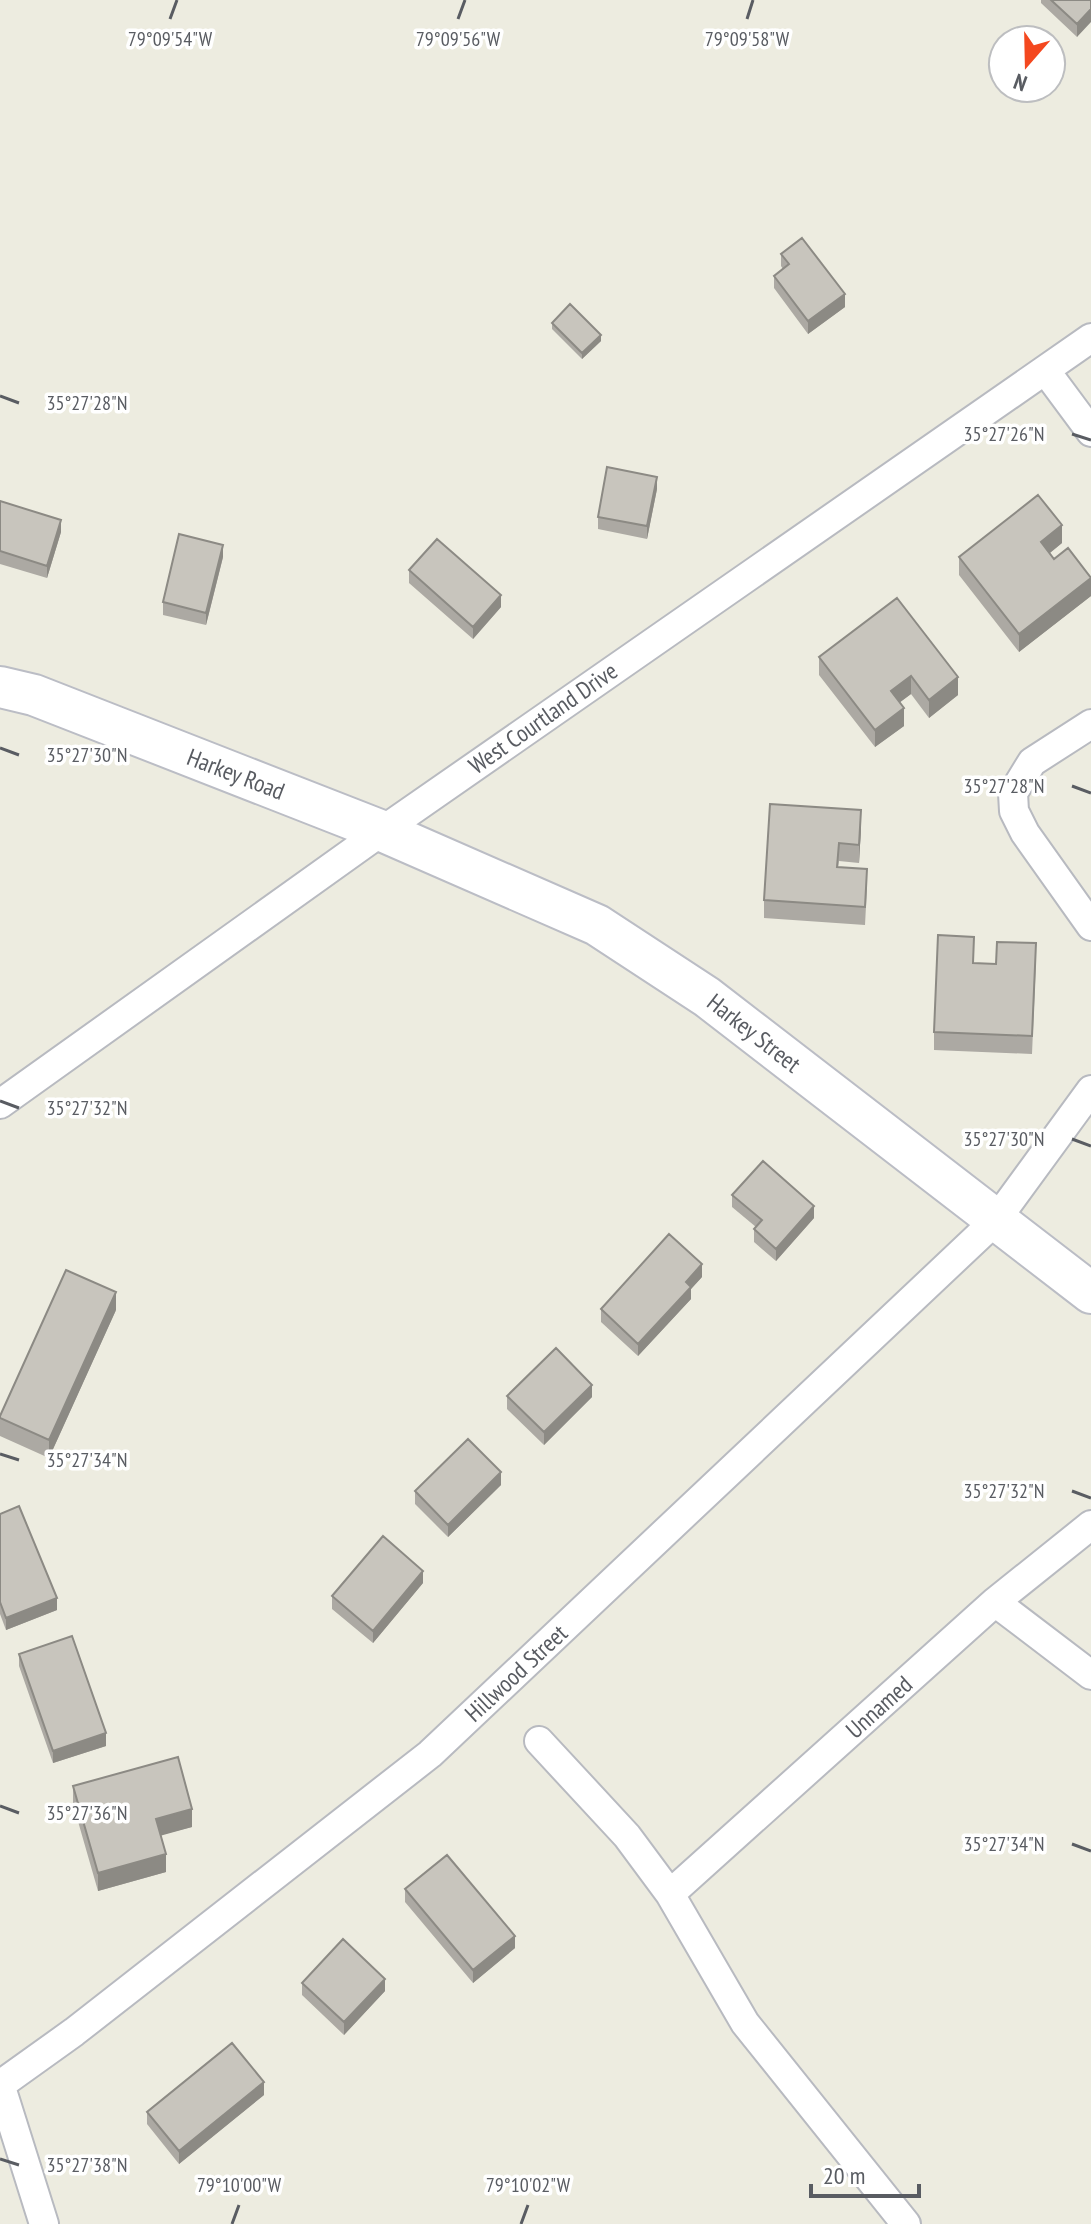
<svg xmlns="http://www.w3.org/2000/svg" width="1091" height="2224" viewBox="0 0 1091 2224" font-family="'PT Sans Narrow',sans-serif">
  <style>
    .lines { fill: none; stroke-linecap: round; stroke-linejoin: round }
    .street-casing { stroke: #b8bac0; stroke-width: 32 }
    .secondary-casing { stroke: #bbbdc5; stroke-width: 44 }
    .street { stroke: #fff; stroke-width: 28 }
    .secondary { stroke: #fff; stroke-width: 40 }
    .wall { fill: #aca9a3 }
    .shaded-wall { fill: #8c8a84 }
    .building { fill: #c8c5bd; stroke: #8c8a84; stroke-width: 2 }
    .ticks { fill: none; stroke: #595c62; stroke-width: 3 }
    .labels { text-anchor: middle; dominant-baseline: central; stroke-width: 7; stroke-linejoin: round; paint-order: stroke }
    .street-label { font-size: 24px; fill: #595c62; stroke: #fff }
    .ticks-label { font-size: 20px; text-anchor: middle; fill: #595c62; stroke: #fff; stroke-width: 7; stroke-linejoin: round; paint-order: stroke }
  </style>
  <rect width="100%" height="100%" fill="#edece0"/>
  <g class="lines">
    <g class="street-casing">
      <path id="street" d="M 1045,370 L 1091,432
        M 1091,724 L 1032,762 L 1013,793 L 1014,811 L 1025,833 L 1091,926
        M 0,1104 L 382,831 L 1091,338
        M 995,1602 L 1091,1675
        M 539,1741 L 627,1836 L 670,1894 L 745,2023 L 906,2224
        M 670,1894 L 995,1602 L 1091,1525
        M 0,2084 L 44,2224
        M 0,2085 L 74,2032 L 430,1754 L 996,1220 L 1091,1090"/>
    </g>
    <g class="secondary-casing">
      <path id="secondary" d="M 0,687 L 34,695 L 382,831 L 597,925 L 707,997 L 1091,1293"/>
    </g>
    <use href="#street" class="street"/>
    <use href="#secondary" class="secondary"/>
  </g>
  <path class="wall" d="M 1041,0 L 1091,0 L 1077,37 L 1041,3 Z
    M 781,254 L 845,307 L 808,334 L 774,288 L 774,276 L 783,269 L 781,266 Z
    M 552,323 L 601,341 L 582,359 L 552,329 Z
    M 657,489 L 647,539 L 598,529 L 598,517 Z
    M 0,501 L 61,532 L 47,578 L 0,564 Z
    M 1062,543 L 1050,553 L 1054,559 L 1091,578 L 1091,596 L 1019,652 L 959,575 L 959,557 Z
    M 223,557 L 206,625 L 163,615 L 163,602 Z
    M 409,570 L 501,607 L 473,639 L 409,583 Z
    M 897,598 L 958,695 L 929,718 L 911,694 L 900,702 L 904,726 L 875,747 L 819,675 L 819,657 Z
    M 770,804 L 861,828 L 859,863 L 839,861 L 838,868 L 867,887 L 865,925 L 764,918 L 764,900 Z
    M 1036,961 L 1032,1054 L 934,1050 L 934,1032 L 974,963 L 996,964 Z
    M 732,1195 L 814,1218 L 776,1261 L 754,1242 L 754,1229 L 756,1227 L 732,1207 Z
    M 702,1277 L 691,1289 L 691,1299 L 638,1356 L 601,1322 L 601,1309 Z
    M 116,1310 L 49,1458 L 0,1436 L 0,1416 Z
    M 507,1396 L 592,1397 L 544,1445 L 507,1409 Z
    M 501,1485 L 448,1537 L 415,1504 L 415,1491 Z
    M 0,1514 L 57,1610 L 6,1630 L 0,1614 Z
    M 423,1583 L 373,1643 L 332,1609 L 332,1596 Z
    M 19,1654 L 106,1746 L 53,1763 L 19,1666 Z
    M 73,1786 L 192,1827 L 160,1835 L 166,1872 L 98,1891 L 73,1804 Z
    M 405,1889 L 515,1948 L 473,1983 L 405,1902 Z
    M 302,1983 L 385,1991 L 344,2035 L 302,1995 Z
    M 264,2095 L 179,2164 L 147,2124 L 147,2112 Z"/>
  <path class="shaded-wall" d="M 1091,9 L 1091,22 L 1077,37 L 1077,24 Z
    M 845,294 L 845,307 L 808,334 L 808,321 Z
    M 601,335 L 601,341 L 582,359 L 582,353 Z
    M 657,477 L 657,489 L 647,539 L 647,526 Z
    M 61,520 L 61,532 L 47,578 L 47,566 Z
    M 1062,525 L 1062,543 L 1041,560 L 1041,542 Z
    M 223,545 L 223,557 L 206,625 L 206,613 Z
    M 1091,578 L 1091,596 L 1019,652 L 1019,634 Z
    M 501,595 L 501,607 L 473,639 L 473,627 Z
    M 911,676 L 911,694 L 891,709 L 891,691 Z
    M 958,677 L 958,695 L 929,718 L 929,700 Z
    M 904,708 L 904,726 L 875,747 L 875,730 Z
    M 861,810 L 861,828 L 859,863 L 859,845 Z
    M 814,1206 L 814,1218 L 776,1261 L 776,1249 Z
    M 702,1264 L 702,1277 L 691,1289 L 691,1299 L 638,1356 L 638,1344 L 686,1282 Z
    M 116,1292 L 116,1310 L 49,1458 L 49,1440 Z
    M 592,1385 L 592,1397 L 544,1445 L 544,1432 Z
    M 501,1472 L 501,1485 L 448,1537 L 448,1525 Z
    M 423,1571 L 423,1583 L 373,1643 L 373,1631 Z
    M 57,1598 L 57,1610 L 6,1630 L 6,1618 Z
    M 106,1733 L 106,1746 L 53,1763 L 53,1751 Z
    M 192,1809 L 192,1827 L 156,1837 L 156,1819 Z
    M 166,1854 L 166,1872 L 98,1891 L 98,1873 Z
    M 515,1936 L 515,1948 L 473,1983 L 473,1970 Z
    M 385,1979 L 385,1991 L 344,2035 L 344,2022 Z
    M 264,2082 L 264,2095 L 179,2164 L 179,2151 Z"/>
  <path class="building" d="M 1051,0 L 1091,0 L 1091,9 L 1077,24 Z
    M 802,238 L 845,294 L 808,321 L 774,276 L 789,264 L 781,254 Z
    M 570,304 L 601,335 L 582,353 L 552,323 Z
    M 607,467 L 657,477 L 647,526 L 598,517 Z
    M 1038,495 L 1062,525 L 1041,542 L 1054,559 L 1068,548 L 1091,578 L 1019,634 L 959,557 Z
    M 0,501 L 61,520 L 47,566 L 0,551 Z
    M 179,534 L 223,545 L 206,613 L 163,602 Z
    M 437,539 L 501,595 L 473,627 L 409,570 Z
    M 897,598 L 958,677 L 929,700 L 911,676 L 891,691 L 904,708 L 875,730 L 819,657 Z
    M 770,804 L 861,810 L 859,845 L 839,843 L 837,867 L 867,869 L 865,907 L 764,900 Z
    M 938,935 L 974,937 L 973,963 L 996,964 L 997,942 L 1036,943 L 1032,1036 L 934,1032 Z
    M 763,1161 L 814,1206 L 776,1249 L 754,1229 L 762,1220 L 732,1195 Z
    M 669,1234 L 702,1264 L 686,1282 L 691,1287 L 638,1344 L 601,1309 Z
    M 66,1270 L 116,1292 L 49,1440 L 0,1418 L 0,1416 Z
    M 556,1348 L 592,1385 L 544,1432 L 507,1396 Z
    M 468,1439 L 501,1472 L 448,1525 L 415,1491 Z
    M 19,1506 L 57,1598 L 6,1618 L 0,1602 L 0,1514 Z
    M 383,1536 L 423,1571 L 373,1631 L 332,1596 Z
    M 72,1636 L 106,1733 L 53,1751 L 19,1654 Z
    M 178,1757 L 192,1809 L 156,1819 L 166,1854 L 98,1873 L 73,1786 Z
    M 447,1855 L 515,1936 L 473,1970 L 405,1889 Z
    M 343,1939 L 385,1979 L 344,2022 L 302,1983 Z
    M 232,2043 L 264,2082 L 179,2151 L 147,2112 Z"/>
  <path class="ticks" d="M 170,19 L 177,0M 458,19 L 465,0M 747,19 L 753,0M 0,396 L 19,403M 1072,434 L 1091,440M 0,748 L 19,755M 1072,786 L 1091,793M 0,1101 L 19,1108M 1072,1139 L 1091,1146M 0,1454 L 19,1460M 1072,1491 L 1091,1498M 0,1806 L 19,1813M 1072,1844 L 1091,1851M 0,2159 L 19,2165M 232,2224 L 239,2205M 521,2224 L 528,2205"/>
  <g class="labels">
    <g class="street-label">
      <text transform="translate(543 718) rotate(-35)">West Courtland Drive</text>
      <text transform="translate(236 774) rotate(21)">Harkey Road</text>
      <text transform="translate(754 1033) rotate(38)">Harkey Street</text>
      <text transform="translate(516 1673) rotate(-43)">Hillwood Street</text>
      <text transform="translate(879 1707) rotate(-42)">Unnamed</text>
    </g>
  </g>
  <g class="ticks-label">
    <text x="170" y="46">79°09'54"W</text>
    <text x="458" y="46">79°09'56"W</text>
    <text x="747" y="46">79°09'58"W</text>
    <text x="87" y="410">35°27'28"N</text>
    <text x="1004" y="441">35°27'26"N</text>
    <text x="87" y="762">35°27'30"N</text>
    <text x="1004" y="793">35°27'28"N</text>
    <text x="87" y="1115">35°27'32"N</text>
    <text x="1004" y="1146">35°27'30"N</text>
    <text x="87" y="1467">35°27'34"N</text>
    <text x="1004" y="1498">35°27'32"N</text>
    <text x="87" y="1820">35°27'36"N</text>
    <text x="1004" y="1851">35°27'34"N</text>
    <text x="87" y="2172">35°27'38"N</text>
    <text x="239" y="2192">79°10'00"W</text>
    <text x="528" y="2192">79°10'02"W</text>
  </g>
  <g transform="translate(1027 64) rotate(200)"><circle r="38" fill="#ffffff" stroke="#bdbec0" stroke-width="2"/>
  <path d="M0-6L14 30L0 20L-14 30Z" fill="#f4481f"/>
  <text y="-12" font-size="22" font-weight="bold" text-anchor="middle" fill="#595c62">N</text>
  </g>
  <path d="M811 2184v12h108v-12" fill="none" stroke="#595c62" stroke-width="4"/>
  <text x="823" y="2184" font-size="24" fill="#595c62" stroke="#ffffff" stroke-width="6" paint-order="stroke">20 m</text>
</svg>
